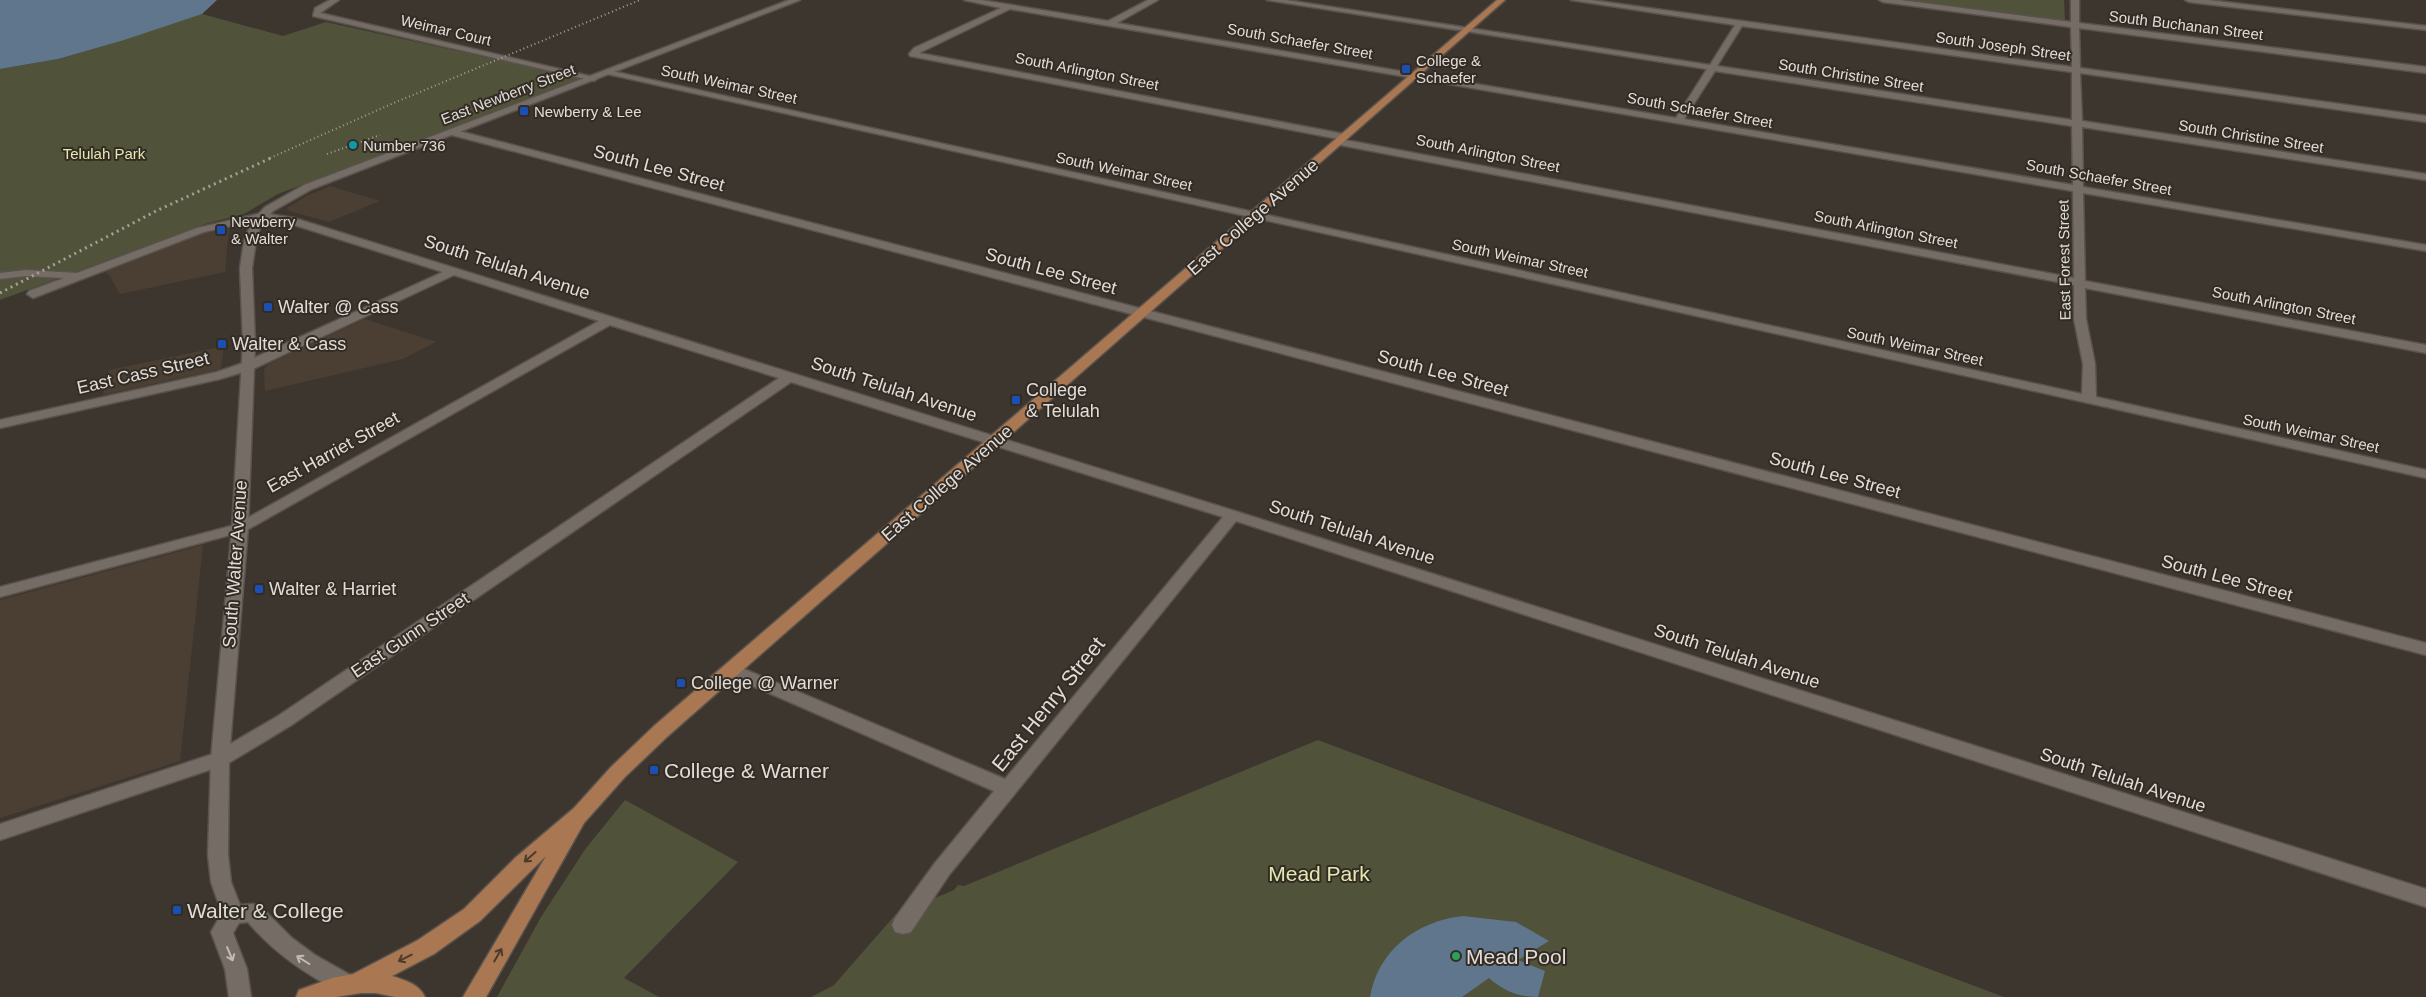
<svg xmlns="http://www.w3.org/2000/svg" width="2426" height="997" viewBox="0 0 2426 997" font-family="Helvetica,sans-serif">
  <style>
    .built { fill: #4b3f34 }
    .green { fill: #505239 }
    .water { fill: #5f768d }
    .lines { fill: none; stroke-linecap: round; stroke-linejoin: round }
    .street-casing { stroke: #59524d; stroke-width: 3 }
    .secondary-casing { stroke: #59524d; stroke-width: 3 }
    .primary-casing { stroke: #59524d; stroke-width: 3 }
    .street { fill: #756d65; fill-rule: evenodd }
    .secondary { fill: #756d65; fill-rule: evenodd }
    .primary { fill: #a97751; fill-rule: evenodd }
    .rail-far1 { stroke: #a59f9a; stroke-width: 2; stroke-dasharray: 1 3; stroke-linecap: butt }
    .rail { stroke: #a59f9a; stroke-width: 3; stroke-dasharray: 2 4; stroke-linecap: butt }
    .oneway { stroke: #4b3b2e }
    .oneway2 { stroke: #c1bbb6 }
    .transit-dot { fill: #1a4fb4; stroke: #332c25; stroke-width: 2 }
    .culture-dot { fill: #0f9aa8; stroke: #332c25; stroke-width: 2 }
    .leisure-dot { fill: #2e9e5b; stroke: #332c25; stroke-width: 2 }
    .labels { text-anchor: middle; dominant-baseline: central; stroke-width: 4; stroke-linejoin: round; paint-order: stroke }
    .far-street-label { font-size: 15px; fill: #e1dcd8; stroke: #332c25 }
    .far-poi-label { font-size: 15px; fill: #e1dcd8; stroke: #332c25; text-anchor: start }
    .far-park-label { font-size: 15px; fill: #e3e9b0; stroke: #332c25 }
    .street-label { font-size: 18px; fill: #e1dcd8; stroke: #332c25 }
    .poi-label { font-size: 18px; fill: #e1dcd8; stroke: #332c25; text-anchor: start }
    .near-street-label { font-size: 21px; fill: #e1dcd8; stroke: #332c25 }
    .near-poi-label { font-size: 21px; fill: #e1dcd8; stroke: #332c25; text-anchor: start }
    .near-park-label { font-size: 21px; fill: #e3e9b0; stroke: #332c25 }
  </style>
  <rect width="100%" height="100%" fill="#3d362f"/>
  <path class="built" d="M 330,186 L 380,201 L 329,222 L 289,211 L 287,208 L 305,197 Z
    M 229,229 L 225,272 L 120,294 L 109,275 L 105,272 L 205,233 Z
    M 365,319 L 436,342 L 403,359 L 265,391 L 264,370 L 268,364 Z
    M 224,346 L 221,369 L 103,395 L 109,370 Z
    M 203,545 L 180,761 L 0,818 L 0,600 Z"/>
  <path class="green" d="M 1900,0 L 2064,0 L 2065,21 Z
    M 202,14 L 283,36 L 326,22 L 581,78 L 278,194 L 244,214 L 205,224 L 0,300 L 0,69 L 58,59 Z
    M 1318,740 L 2004,997 L 811,997 L 834,985 L 896,914 L 954,890 L 958,885 L 964,886 Z
    M 625,800 L 738,862 L 624,978 L 659,997 L 497,997 L 541,917 L 586,848 Z"/>
  <path class="water" d="M 0,0 L 217,0 L 202,14 L 124,40 L 58,59 L 0,69 Z
    M 1463,916 L 1516,922 L 1549,941 L 1518,960 L 1545,971 L 1538,997 C 1518,997 1504,991 1489,978 L 1462,997 L 1370,997 C 1378,950 1417,921 1463,916 Z"/>
  <g class="lines">
    <g class="street-casing">
      <path id="street" d="M 330,0 L 339,0 L 320,13 L 598,78 L 594,81 L 313,16 L 315,8 Z
        M 964,0 L 981,0 L 1108,21 L 1148,0 L 1158,0 L 1117,23 L 1676,118 L 1707,69 L 1267,0 L 1286,0 L 1710,65 L 1735,25 L 1571,0 L 1591,0 L 2072,67 L 2071,27 L 1883,2 L 1879,0 L 1900,0 L 2071,22 L 2071,0 L 2079,0 L 2079,23 L 2426,67 L 2426,73 L 2079,28 L 2080,68 L 2426,116 L 2426,122 L 2080,73 L 2082,121 L 2426,174 L 2426,180 L 2082,127 L 2083,187 L 2426,245 L 2426,251 L 2083,193 L 2085,281 L 2426,345 L 2426,353 L 2085,288 L 2086,319 L 2095,364 L 2096,397 L 2426,470 L 2426,478 L 603,73 L 607,70 L 2082,394 L 2083,364 L 2074,319 L 2074,285 L 1340,145 L 1335,142 L 1340,139 L 2074,278 L 2073,191 L 1010,9 L 919,53 L 1344,134 L 1349,137 L 1344,140 L 910,56 L 909,54 L 914,48 L 1001,8 ZM 1742,26 L 2072,72 L 2072,120 L 1717,66 ZM 1715,71 L 2072,126 L 2073,185 L 1684,119 Z
        M 2185,0 L 2208,0 L 2426,26 L 2426,30 L 2189,2 Z
        M 451,129 L 2426,643 L 2426,655 L 448,134 L 446,132 Z
        M 262,213 L 294,218 L 1238,512 L 2426,889 L 2426,907 L 1236,521 L 949,875 L 911,932 L 903,934 L 895,932 L 892,925 L 895,918 L 935,863 L 994,791 L 725,674 L 722,670 L 725,666 L 731,664 L 737,666 L 1005,779 L 1223,517 L 791,382 L 290,726 L 227,764 L 0,840 L 0,824 L 213,754 L 278,716 L 779,378 L 610,325 L 245,531 L 0,597 L 0,587 L 235,525 L 599,321 L 454,275 L 253,369 L 220,379 L 0,428 L 0,420 L 217,372 L 243,363 L 443,272 L 288,223 L 262,219 L 204,232 L 33,298 L 27,294 L 29,291 L 64,278 L 26,276 L 0,279 L 0,273 L 26,270 L 77,273 L 197,228 Z"/>
    </g>
    <g class="secondary-casing">
      <path id="secondary" d="M 789,0 L 800,0 L 312,189 L 273,211 L 261,224 L 256,241 L 252,268 L 255,342 L 248,528 L 229,759 L 228,855 L 231,882 L 240,905 L 253,904 L 261,907 L 292,938 L 315,955 L 354,977 L 357,984 L 354,991 L 346,994 L 338,991 C 304,973 273,952 248,922 L 239,923 L 233,933 L 247,969 L 251,997 L 229,997 L 225,969 L 211,932 L 222,913 L 211,882 L 208,855 L 211,759 L 232,528 L 243,342 L 240,268 L 244,241 L 252,221 L 265,207 L 304,185 Z"/>
    </g>
    <g class="primary-casing">
      <path id="primary" d="M 1497,0 L 1505,0 L 668,736 L 625,777 L 584,823 L 486,997 L 463,997 L 546,856 L 480,921 L 434,954 L 392,976 C 405,980 419,984 425,997 L 395,997 L 376,993 L 361,993 L 336,997 L 296,997 L 299,990 L 332,978 L 353,974 L 418,940 L 464,909 L 515,858 L 574,808 L 611,767 L 654,726 Z"/>
    </g>
    <use href="#street" class="street"/>
    <use href="#secondary" class="secondary"/>
    <use href="#primary" class="primary"/>
    <path class="rail-far1" d="M 327,154 L 380,135
      M 270,158 L 396,102 L 640,0"/>
    <path class="rail" d="M 0,293 L 156,211 L 273,157"/>
  </g>
  <defs><path id="oneway-shaft" d="M-6 0H5M1.5-3L5.5 0L1.5 3" fill="none" stroke-width="1.6" stroke-linecap="round" stroke-linejoin="round" transform="scale(1.25)"/></defs>
  <g class="oneway">
    <use href="#oneway-shaft" transform="translate(530 857) rotate(139)"/>
    <use href="#oneway-shaft" transform="translate(498 955) rotate(-60)"/>
    <use href="#oneway-shaft" transform="translate(405 958) rotate(153)"/>
  </g>
  <g class="oneway2">
    <use href="#oneway-shaft" transform="translate(230 954) rotate(67)"/>
    <use href="#oneway-shaft" transform="translate(303 960) rotate(-148)"/>
  </g>
  <g class="transit-dot">
    <rect x="1401" y="64" width="10" height="10" rx="2.5"/>
    <rect x="519" y="106" width="10" height="10" rx="2.5"/>
    <rect x="216" y="225" width="10" height="10" rx="2.5"/>
    <rect x="263" y="302" width="10" height="10" rx="2.5"/>
    <rect x="217" y="339" width="10" height="10" rx="2.5"/>
    <rect x="1011" y="395" width="10" height="10" rx="2.5"/>
    <rect x="254" y="584" width="10" height="10" rx="2.5"/>
    <rect x="676" y="678" width="10" height="10" rx="2.5"/>
    <rect x="649" y="765" width="10" height="10" rx="2.5"/>
    <rect x="172" y="905" width="10" height="10" rx="2.5"/>
  </g>
  <circle class="culture-dot" cx="353" cy="145" r="5"/>
  <circle class="leisure-dot" cx="1456" cy="956" r="5"/>
  <g class="labels">
    <g class="far-street-label">
      <text transform="translate(2186 25) rotate(7)">South Buchanan Street</text>
      <text transform="translate(446 30) rotate(13)">Weimar Court</text>
      <text transform="translate(1300 41) rotate(10)">South Schaefer Street</text>
      <text transform="translate(2003 46) rotate(8)">South Joseph Street</text>
      <text transform="translate(1087 71) rotate(11)">South Arlington Street</text>
      <text transform="translate(1851 75) rotate(9)">South Christine Street</text>
      <text transform="translate(729 84) rotate(12)">South Weimar Street</text>
      <text transform="translate(508 94) rotate(-21)">East Newberry Street</text>
      <text transform="translate(1700 110) rotate(10)">South Schaefer Street</text>
      <text transform="translate(2251 136) rotate(9)">South Christine Street</text>
      <text transform="translate(1488 153) rotate(11)">South Arlington Street</text>
      <text transform="translate(1124 171) rotate(12)">South Weimar Street</text>
      <text transform="translate(2099 177) rotate(10)">South Schaefer Street</text>
      <text transform="translate(1886 229) rotate(11)">South Arlington Street</text>
      <text transform="translate(1520 258) rotate(12)">South Weimar Street</text>
      <text transform="translate(2064 260) rotate(-91)">East Forest Street</text>
      <text transform="translate(2284 305) rotate(11)">South Arlington Street</text>
      <text transform="translate(1915 346) rotate(12)">South Weimar Street</text>
      <text transform="translate(2311 433) rotate(12)">South Weimar Street</text>
    </g>
    <g class="far-poi-label">
      <text x="1416" y="60">College &amp;<tspan x="1416" dy="17">Schaefer</tspan></text>
      <text x="534" y="111">Newberry &amp; Lee</text>
      <text x="363" y="145">Number 736</text>
      <text x="231" y="221">Newberry<tspan x="231" dy="17">&amp; Walter</tspan></text>
    </g>
    <g class="far-park-label">
      <text x="104" y="153">Telulah Park</text>
    </g>
    <g class="street-label">
      <text transform="translate(659 168) rotate(15)">South Lee Street</text>
      <text transform="translate(1253 217) rotate(-41)">East College Avenue</text>
      <text transform="translate(507 267) rotate(18)">South Telulah Avenue</text>
      <text transform="translate(1051 271) rotate(15)">South Lee Street</text>
      <text transform="translate(143 373) rotate(-13)">East Cass Street</text>
      <text transform="translate(1443 373) rotate(15)">South Lee Street</text>
      <text transform="translate(894 389) rotate(18)">South Telulah Avenue</text>
      <text transform="translate(333 452) rotate(-29)">East Harriet Street</text>
      <text transform="translate(1835 475) rotate(15)">South Lee Street</text>
      <text transform="translate(947 483) rotate(-41)">East College Avenue</text>
      <text transform="translate(1352 532) rotate(18)">South Telulah Avenue</text>
      <text transform="translate(235 564) rotate(-86)">South Walter Avenue</text>
      <text transform="translate(2227 578) rotate(15)">South Lee Street</text>
      <text transform="translate(410 635) rotate(-34)">East Gunn Street</text>
      <text transform="translate(1737 656) rotate(18)">South Telulah Avenue</text>
      <text transform="translate(2123 780) rotate(18)">South Telulah Avenue</text>
    </g>
    <g class="poi-label">
      <text x="278" y="307">Walter @ Cass</text>
      <text x="232" y="344">Walter &amp; Cass</text>
      <text x="1026" y="390">College<tspan x="1026" dy="21">&amp; Telulah</tspan></text>
      <text x="269" y="589">Walter &amp; Harriet</text>
      <text x="691" y="683">College @ Warner</text>
    </g>
    <g class="near-street-label">
      <text transform="translate(1048 704) rotate(-51)">East Henry Street</text>
    </g>
    <g class="near-poi-label">
      <text x="664" y="770">College &amp; Warner</text>
      <text x="187" y="910">Walter &amp; College</text>
      <text x="1466" y="956">Mead Pool</text>
    </g>
    <g class="near-park-label">
      <text x="1319" y="873">Mead Park</text>
    </g>
  </g>
</svg>
